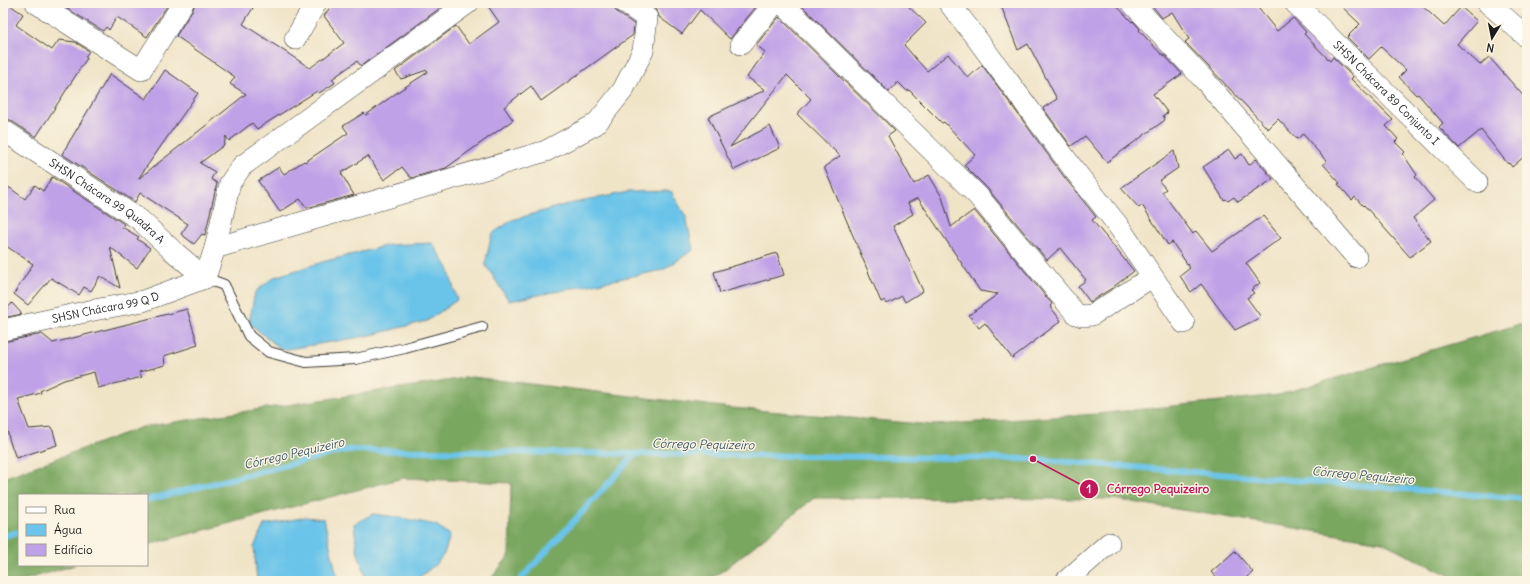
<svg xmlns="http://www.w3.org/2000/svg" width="1530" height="584" viewBox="0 0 1530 584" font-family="Delius,sans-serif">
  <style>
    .forest { fill: #7aa760; stroke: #4b623e }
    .water { fill: #6bc4e9; stroke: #447082 }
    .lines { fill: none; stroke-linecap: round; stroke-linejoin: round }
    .stream { stroke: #6bc4e9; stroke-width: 6 }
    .building { fill: #bfa1e7 }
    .lane-casing { stroke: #3c3a36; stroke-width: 12 }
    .street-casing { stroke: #3c3a36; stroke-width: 22 }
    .lane { stroke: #fff; stroke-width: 10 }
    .street { stroke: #fff; stroke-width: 21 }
    .labels { text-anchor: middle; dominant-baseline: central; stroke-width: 3; stroke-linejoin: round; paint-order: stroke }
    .street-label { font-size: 11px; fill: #1c1c1c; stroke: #fcf5e5 }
    .water-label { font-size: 12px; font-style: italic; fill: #385764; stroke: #fcf5e5 }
    .leader { fill: none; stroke: #c2185b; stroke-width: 1.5 }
    .callout-dot { fill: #c2185b; stroke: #fcf5e5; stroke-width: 1.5 }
    .mark-label { font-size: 12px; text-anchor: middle; font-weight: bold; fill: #fff }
    .callout-label { font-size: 12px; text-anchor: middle; font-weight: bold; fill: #c2185b; stroke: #fcf5e5; stroke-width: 3; stroke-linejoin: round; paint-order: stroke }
  </style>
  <rect width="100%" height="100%" fill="#fcf5e5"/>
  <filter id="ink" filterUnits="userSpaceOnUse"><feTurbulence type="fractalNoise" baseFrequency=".025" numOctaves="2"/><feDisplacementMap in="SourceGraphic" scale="8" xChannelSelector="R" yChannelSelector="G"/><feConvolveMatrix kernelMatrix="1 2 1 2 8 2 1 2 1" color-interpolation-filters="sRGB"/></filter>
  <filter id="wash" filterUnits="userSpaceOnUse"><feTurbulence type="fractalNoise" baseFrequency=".012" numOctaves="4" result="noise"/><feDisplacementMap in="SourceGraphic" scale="16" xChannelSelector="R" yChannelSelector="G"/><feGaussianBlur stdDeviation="0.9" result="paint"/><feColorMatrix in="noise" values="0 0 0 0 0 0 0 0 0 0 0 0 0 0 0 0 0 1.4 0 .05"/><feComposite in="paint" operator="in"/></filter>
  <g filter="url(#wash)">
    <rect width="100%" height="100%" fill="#f0e4c7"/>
    <path class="forest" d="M 1527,322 L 1527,581 L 1460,581 L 1382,542 L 1113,499 L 814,498 L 724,570 L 706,581 L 489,581 L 509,556 L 511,483 L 403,478 L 147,545 L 147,495 L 19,495 L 19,565 L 75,565 L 21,581 L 3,581 L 3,478 L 142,427 L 472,377 L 732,408 L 934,425 L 1096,414 L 1278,395 Z"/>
    <path class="water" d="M 671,191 L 686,217 L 693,250 L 663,270 L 509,301 L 485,264 L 492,234 L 512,220 L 564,205 L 628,192 Z
      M 432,243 L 448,268 L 457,300 L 427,321 L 367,336 L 282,350 L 249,323 L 255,292 L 274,277 L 326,261 L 389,245 Z
      M 373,514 L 397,517 L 436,525 L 450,535 L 444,554 L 437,563 L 415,581 L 367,581 L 357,550 L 354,524 Z
      M 306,517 L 324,519 L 338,581 L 257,581 L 254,547 L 264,525 Z"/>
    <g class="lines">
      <path class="stream" d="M 147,500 L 346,450 L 1033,459 L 1527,499
        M 3,536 L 19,532
        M 519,581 L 635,454"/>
    </g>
    <g id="blocks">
      <path class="building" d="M 3,3 L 7,3 L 23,14 L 16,25 L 52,50 L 59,40 L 75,42 L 89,51 L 85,57 L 87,58 L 36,137 L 10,120 L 3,117 Z
        M 58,3 L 169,3 L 147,37 L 117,17 L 109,30 L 106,27 L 103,31 Z
        M 195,3 L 256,3 L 243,24 L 310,68 L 344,43 L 324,16 L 333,3 L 447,3 L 361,66 L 357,61 L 332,79 L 335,83 L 319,93 L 317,91 L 257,129 L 252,123 L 229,141 L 226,136 L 224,145 L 200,163 L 215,172 L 211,179 L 217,183 L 206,231 L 205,235 L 202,234 L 194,244 L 181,234 L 188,224 L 140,193 L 135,202 L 62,154 L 110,74 L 146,99 L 165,70 L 198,93 L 138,179 L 246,94 L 230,84 L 235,77 L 176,36 L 193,9 Z
        M 486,3 L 613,3 L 614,9 L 618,13 L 634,24 L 633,35 L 541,101 L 531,86 L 504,107 L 513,120 L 446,168 L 411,178 L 402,167 L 384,180 L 368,156 L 341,173 L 354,195 L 307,208 L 300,199 L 280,212 L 258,181 L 279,167 L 284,174 L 304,161 L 305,162 L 348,133 L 343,126 L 364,113 L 366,115 L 402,89 L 428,72 L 427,70 L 401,79 L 395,71 L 456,26 L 469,44 L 499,22 Z
        M 646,3 L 759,3 L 730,39 L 700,10 L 682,34 L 659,17 L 658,13 L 654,8 Z
        M 799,3 L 905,3 L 926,23 L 904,45 L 916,59 L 927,71 L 948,54 L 968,78 L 982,65 L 1065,178 L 1096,217 L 1092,220 L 1134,271 L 1112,288 L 1090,302 L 1078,286 L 1086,280 L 1060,248 L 1047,260 L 987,188 L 964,165 L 975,155 L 944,122 L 942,123 L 909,90 L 907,91 L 898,82 L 889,92 Z
        M 1000,3 L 1114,3 L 1132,22 L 1133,21 L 1140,29 L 1139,30 L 1161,54 L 1162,54 L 1165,56 L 1182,74 L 1153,94 L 1168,113 L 1163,115 L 1165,120 L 1107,162 L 1085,136 L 1071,146 L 1043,108 L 1057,99 L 1028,44 L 1018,50 Z
        M 1150,3 L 1254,3 L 1277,31 L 1293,18 L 1306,32 L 1304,34 L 1330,61 L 1333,57 L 1353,77 L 1351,79 L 1393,120 L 1386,126 L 1398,139 L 1395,142 L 1405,152 L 1403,154 L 1417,175 L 1415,177 L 1434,200 L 1413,218 L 1431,241 L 1410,257 L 1364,205 L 1363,206 L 1355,197 L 1352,200 L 1338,184 L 1340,183 L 1323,164 L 1327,162 L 1303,134 L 1297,139 L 1278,119 L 1268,129 L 1185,42 L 1189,39 L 1172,12 L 1162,18 Z
        M 1338,3 L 1419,3 L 1444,26 L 1461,7 L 1477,21 L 1457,44 L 1480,65 L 1489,57 L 1527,100 L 1527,154 L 1512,167 L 1509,163 L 1508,164 L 1481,130 L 1459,148 L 1439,127 L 1443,123 L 1418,94 L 1416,95 L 1399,77 L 1406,70 L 1381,47 L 1369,59 L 1347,37 L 1360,24 Z
        M 779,17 L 895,131 L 888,136 L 914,184 L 929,175 L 942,197 L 951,227 L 974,210 L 1052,304 L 1050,306 L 1061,321 L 1012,358 L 985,323 L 979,328 L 969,315 L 998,294 L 980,291 L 918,198 L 908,203 L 913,214 L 893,226 L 923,291 L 905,302 L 902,296 L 887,304 L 885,300 L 881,302 L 824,167 L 840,156 L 797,114 L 811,99 L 787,75 L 730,147 L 770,126 L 780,148 L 734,170 L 708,117 L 765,90 L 747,77 L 765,52 L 756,45 Z
        M 1229,150 L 1235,159 L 1242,154 L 1249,165 L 1256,159 L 1273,179 L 1238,202 L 1234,197 L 1228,201 L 1226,199 L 1224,200 L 1203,167 Z
        M 1174,151 L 1178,168 L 1159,181 L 1166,189 L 1162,192 L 1193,234 L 1196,231 L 1212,251 L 1263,216 L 1281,238 L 1246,263 L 1260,283 L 1251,290 L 1254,293 L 1247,298 L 1261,317 L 1235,330 L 1201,284 L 1191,292 L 1180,276 L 1190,268 L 1172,242 L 1168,245 L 1142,205 L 1139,208 L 1121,188 Z
        M 52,177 L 124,224 L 122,227 L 139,237 L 137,239 L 150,248 L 137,268 L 110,247 L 120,288 L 100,276 L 91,291 L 84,287 L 79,295 L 51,278 L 28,305 L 14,294 L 33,264 L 3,244 L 3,183 L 25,199 L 35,185 L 43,191 Z
        M 777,253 L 784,275 L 720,293 L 714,272 Z
        M 12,303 L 22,314 L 3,318 L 3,314 Z
        M 187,309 L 198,345 L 164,356 L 165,365 L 139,372 L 142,377 L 98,388 L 94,372 L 64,380 L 40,391 L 41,393 L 18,399 L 29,429 L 52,427 L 57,445 L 16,458 L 10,442 L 3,414 L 3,342 L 42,334 L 53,343 Z
        M 1235,551 L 1253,572 L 1242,581 L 1219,581 L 1211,572 Z"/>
    </g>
  </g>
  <g filter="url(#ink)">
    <use href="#blocks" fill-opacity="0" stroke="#3c3a36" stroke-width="1"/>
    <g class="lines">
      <g class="lane-casing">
        <path id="lane" d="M 205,278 L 224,285 L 249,336 L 269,352 L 306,362 L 355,359 L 405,348 L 482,327"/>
      </g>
      <g class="street-casing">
        <g id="street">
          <path d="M 36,3 L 141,70 L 183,3"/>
          <path d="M 782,3 L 978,196 L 1076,314 L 1082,316 L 1092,315 L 1152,277"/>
          <path d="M 949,3 L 974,35 L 1075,171 L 1117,224 L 1184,323"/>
          <path d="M 1132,3 L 1207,83 L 1356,257"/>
          <path id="s1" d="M 1295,3 L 1477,182"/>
          <path d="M 1488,3 L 1527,37"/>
          <path d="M 295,39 L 316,3"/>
          <path d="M 741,44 L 775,3"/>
          <path id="s2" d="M 3,130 L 140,220 L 172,250 L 205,278"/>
          <path d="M 215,248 L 230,183 L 242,166 L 468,3"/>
          <path d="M 205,278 L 215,248 L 546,151 L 596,124 L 623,90 L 643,51 L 647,18 L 625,3"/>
          <path id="s3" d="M 3,330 L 94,310 L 143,301 L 205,278"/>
          <path d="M 1066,581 L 1109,543"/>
        </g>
      </g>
      <use href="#lane" class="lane"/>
      <use href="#street" class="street"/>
    </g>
  </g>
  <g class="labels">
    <g class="street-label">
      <text stroke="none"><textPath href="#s1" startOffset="128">SHSN Chácara 89 Conjunto I</textPath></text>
      <text stroke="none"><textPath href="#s2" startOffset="126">SHSN Chácara 99 Quadra A</textPath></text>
      <text stroke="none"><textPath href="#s3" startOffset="105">SHSN Chácara 99 Q D</textPath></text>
    </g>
    <g class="water-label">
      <text transform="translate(703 444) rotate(1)">Córrego Pequizeiro</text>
      <text transform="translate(294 453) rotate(-13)">Córrego Pequizeiro</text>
      <text transform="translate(1363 475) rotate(5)">Córrego Pequizeiro</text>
    </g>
  </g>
  <path class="leader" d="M1033 459L1089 489"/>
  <g class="callout-dot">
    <circle cx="1033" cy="459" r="4"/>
    <circle cx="1089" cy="489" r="10"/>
  </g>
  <g class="mark-label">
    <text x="1089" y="493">1</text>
  </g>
  <g class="callout-label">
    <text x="1158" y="493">Córrego Pequizeiro</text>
  </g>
  <rect width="1530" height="584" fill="none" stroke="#fcf5e5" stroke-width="16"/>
  <rect x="18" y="494" width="130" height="72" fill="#fcf5e5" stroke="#a29e95"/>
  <rect x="26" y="507" width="20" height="6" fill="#ffffff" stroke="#a29e95"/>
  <text x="54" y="514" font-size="12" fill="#1c1c1c">Rua</text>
  <rect x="26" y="524" width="20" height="12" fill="#6bc4e9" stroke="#a29e95"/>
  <text x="54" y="534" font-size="12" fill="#1c1c1c">Água</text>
  <rect x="26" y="544" width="20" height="12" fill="#bfa1e7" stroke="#a29e95"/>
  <text x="54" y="554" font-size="12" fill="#1c1c1c">Edifício</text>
  <g transform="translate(1492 38) rotate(190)" stroke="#fcf5e5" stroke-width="3" paint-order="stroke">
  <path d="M0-3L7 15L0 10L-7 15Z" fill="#1c1c1c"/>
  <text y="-6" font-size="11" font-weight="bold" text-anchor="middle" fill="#1c1c1c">N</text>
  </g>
</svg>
